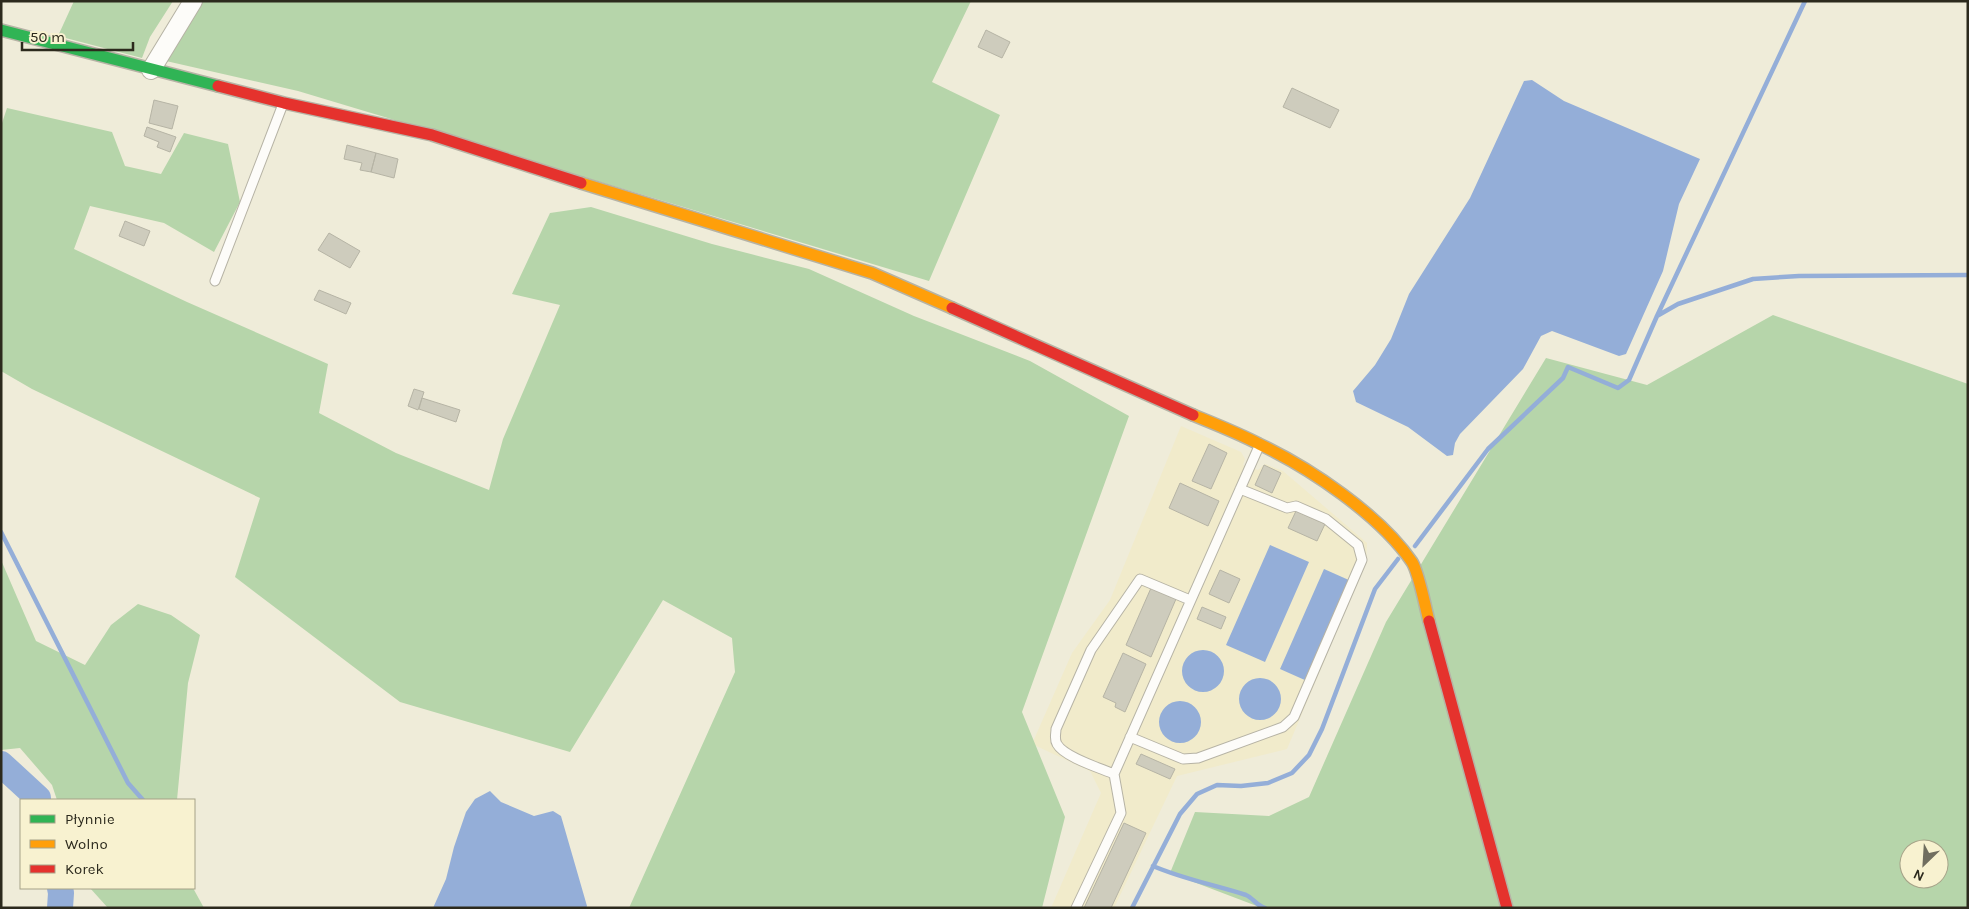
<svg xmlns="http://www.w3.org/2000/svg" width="1969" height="909" viewBox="0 0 1969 909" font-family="Karla,sans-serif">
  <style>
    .built { fill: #f1ebcb }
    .forest { fill: #b6d5aa; fill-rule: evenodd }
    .water { fill: #94aed8 }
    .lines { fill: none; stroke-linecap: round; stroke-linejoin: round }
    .stream { stroke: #94aed8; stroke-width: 4.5 }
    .river { stroke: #94aed8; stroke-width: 26 }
    .building { fill: #ceccbd; stroke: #b6b4a5 }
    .lane-casing { stroke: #b6b3a5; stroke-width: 11 }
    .street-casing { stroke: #b6b3a5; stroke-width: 20 }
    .fast-casing { stroke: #b6b3a5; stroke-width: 14 }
    .slow-casing { stroke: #b6b3a5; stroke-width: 14 }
    .jam-casing { stroke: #b6b3a5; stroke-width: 14 }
    .lane { stroke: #fdfcf9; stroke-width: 9 }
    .street { stroke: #fdfcf9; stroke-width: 18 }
    .fast { stroke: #30b455; stroke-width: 11 }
    .slow { stroke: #ff9f0a; stroke-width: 11 }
    .jam { stroke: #e5322d; stroke-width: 11 }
  </style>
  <rect width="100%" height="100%" fill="#efecd9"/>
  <path class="built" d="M 1181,426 L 1241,452 L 1245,459 L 1243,465 L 1258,470 L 1265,464 L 1283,471 L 1367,543 L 1366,562 L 1287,749 L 1177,776 L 1114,908 L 1051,908 L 1101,793 L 1090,771 L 1032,744 L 1072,653 L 1110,600 Z"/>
  <path class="forest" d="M 74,1 L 173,1 L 150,37 L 142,58 L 58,36 Z
    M 203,1 L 971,1 L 932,82 L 1000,115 L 929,281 L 298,91 L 166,61 Z
    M 7,108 L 112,132 L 125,166 L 161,174 L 184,133 L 228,144 L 240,202 L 214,252 L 164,223 L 90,206 L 74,249 L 187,302 L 328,364 L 319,413 L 396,453 L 489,490 L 503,439 L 560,305 L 512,294 L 550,213 L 591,207 L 712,244 L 809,269 L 914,316 L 1030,361 L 1129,416 L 1022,712 L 1065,817 L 1042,908 L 629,908 L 735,672 L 732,638 L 663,600 L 570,752 L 400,702 L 235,577 L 260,498 L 32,389 L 1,371 L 1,126 Z
    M 1773,315 L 1968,384 L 1968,908 L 1262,908 L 1170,873 L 1195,812 L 1269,816 L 1309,797 L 1386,622 L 1546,358 L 1647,385 ZM 1909,849 L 1939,849 L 1939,879 L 1909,879 Z
    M 1,560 L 36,641 L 85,665 L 111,625 L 138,604 L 171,615 L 200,635 L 188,683 L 177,800 L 57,800 L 52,785 L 20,748 L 1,750 Z
    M 90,888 L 193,888 L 204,908 L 108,908 Z"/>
  <path class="water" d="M 1532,80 L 1564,101 L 1700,159 L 1679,204 L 1663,271 L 1626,354 L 1619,356 L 1552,331 L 1541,336 L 1523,369 L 1460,434 L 1455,443 L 1453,455 L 1447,456 L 1408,427 L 1356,402 L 1353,391 L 1375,365 L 1391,339 L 1409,294 L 1470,198 L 1524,81 Z
    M 1270,545 L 1309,562 L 1265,662 L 1226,645 Z
    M 1324,569 L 1351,581 L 1307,681 L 1280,669 Z
    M1182 671a21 21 0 1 1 42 0a21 21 0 1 1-42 0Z
    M1239 699a21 21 0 1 1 42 0a21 21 0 1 1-42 0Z
    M1159 722a21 21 0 1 1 42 0a21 21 0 1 1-42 0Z
    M 490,791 L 501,802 L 534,816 L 553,811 L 561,816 L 587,906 L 586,908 L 433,908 L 446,879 L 454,847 L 466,812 L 475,799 Z"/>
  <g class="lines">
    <path class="stream" d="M 1657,316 L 1678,304 L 1753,279 L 1799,276 L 1968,275
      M 1,532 L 128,783 L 143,800
      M 1415,546 L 1488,449 L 1563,378 L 1568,367 L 1618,388 L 1629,380 L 1657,316 L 1805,1
      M 1153,866 C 1183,879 1215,885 1246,895 C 1253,898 1257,906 1265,908
      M 1132,908 L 1180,814 L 1197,794 L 1217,785 L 1241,786 L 1268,783 L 1292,773 L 1309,755 L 1322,729 L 1375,589 L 1398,559"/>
    <path class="river" d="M 1,764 L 38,798 L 38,800
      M 60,888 L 61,893 L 60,908"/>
  </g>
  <path class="building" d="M 986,30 L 1010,42 L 1002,58 L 978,47 Z
    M 1292,88 L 1339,110 L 1330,128 L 1283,107 Z
    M 154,100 L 178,106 L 172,129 L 149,123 Z
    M 147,127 L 176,137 L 170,152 L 157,147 L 159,142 L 144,136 Z
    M 347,145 L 376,153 L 371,172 L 360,170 L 362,163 L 344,159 Z
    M 376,153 L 398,159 L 394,178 L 371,172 Z
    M 125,221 L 150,231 L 144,246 L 119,236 Z
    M 329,233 L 360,251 L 350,268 L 318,250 Z
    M 319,290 L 351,303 L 346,314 L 314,300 Z
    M 414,389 L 424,392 L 418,410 L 408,406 Z
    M 422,398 L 460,410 L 456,422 L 419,409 Z
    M 1209,444 L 1227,453 L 1211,489 L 1192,481 Z
    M 1264,465 L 1281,473 L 1272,493 L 1255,485 Z
    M 1180,483 L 1219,501 L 1208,526 L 1169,508 Z
    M 1296,511 L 1325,524 L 1317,541 L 1288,528 Z
    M 1220,570 L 1240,579 L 1229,603 L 1209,594 Z
    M 1151,588 L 1176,599 L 1151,657 L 1126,645 Z
    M 1202,607 L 1226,617 L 1221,629 L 1197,619 Z
    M 1123,653 L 1146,664 L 1125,712 L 1115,707 L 1116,703 L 1103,697 Z
    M 1141,754 L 1175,769 L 1170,779 L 1136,764 Z
    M 1124,823 L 1146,833 L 1111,908 L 1084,908 Z"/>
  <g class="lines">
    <g class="lane-casing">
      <path id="lane" d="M 215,281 L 283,104
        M 1130,737 L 1183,759 L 1198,758 L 1283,727 L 1294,717 L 1362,560 L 1358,545 L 1326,519 L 1296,506 L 1287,508 L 1240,489
        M 1114,774 C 1100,768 1064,757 1057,744 C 1054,739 1056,734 1056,729 L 1091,650 L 1140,579 L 1190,600
        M 1076,908 L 1121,813 L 1114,774 L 1260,444"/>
    </g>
    <g class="street-casing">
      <path id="street" d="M 151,70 L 193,1"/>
    </g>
    <g class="fast-casing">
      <path id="fast" d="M 1,30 L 218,86"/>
    </g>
    <g class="slow-casing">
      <path id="slow" d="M 581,183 L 872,273 L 952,308
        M 1193,415 C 1215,424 1238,433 1259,444 C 1310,468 1380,515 1412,562 C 1419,573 1425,606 1429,621"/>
    </g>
    <g class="jam-casing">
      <path id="jam" d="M 218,86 L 284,103 L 432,135 L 581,183
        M 952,308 L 1193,415
        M 1429,621 L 1507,908"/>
    </g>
    <use href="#lane" class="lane"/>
    <use href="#street" class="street"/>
    <use href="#fast" class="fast"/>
    <use href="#slow" class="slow"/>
    <use href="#jam" class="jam"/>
  </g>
  <rect width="1969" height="909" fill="none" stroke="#2c2a1d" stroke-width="5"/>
  <rect x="20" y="799" width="175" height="90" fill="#f8f2d0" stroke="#a6a288"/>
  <rect x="30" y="815" width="25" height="8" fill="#30b455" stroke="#a6a288"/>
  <text x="65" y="824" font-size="15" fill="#2c2a1d">Płynnie</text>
  <rect x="30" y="840" width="25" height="8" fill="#ff9f0a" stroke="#a6a288"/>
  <text x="65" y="849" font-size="15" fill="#2c2a1d">Wolno</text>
  <rect x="30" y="865" width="25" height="8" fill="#e5322d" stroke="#a6a288"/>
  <text x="65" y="874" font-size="15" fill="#2c2a1d">Korek</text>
  <g transform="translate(1924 864) rotate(205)"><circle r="24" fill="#f8f2d0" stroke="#a6a288"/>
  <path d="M0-4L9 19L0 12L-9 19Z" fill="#706e5f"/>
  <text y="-8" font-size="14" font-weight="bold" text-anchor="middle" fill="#2c2a1d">N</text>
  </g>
  <path d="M22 42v8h111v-8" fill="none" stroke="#2c2a1d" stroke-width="2.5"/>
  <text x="30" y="42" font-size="15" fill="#2c2a1d" stroke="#f8f2d0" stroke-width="4" paint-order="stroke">50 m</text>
</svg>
